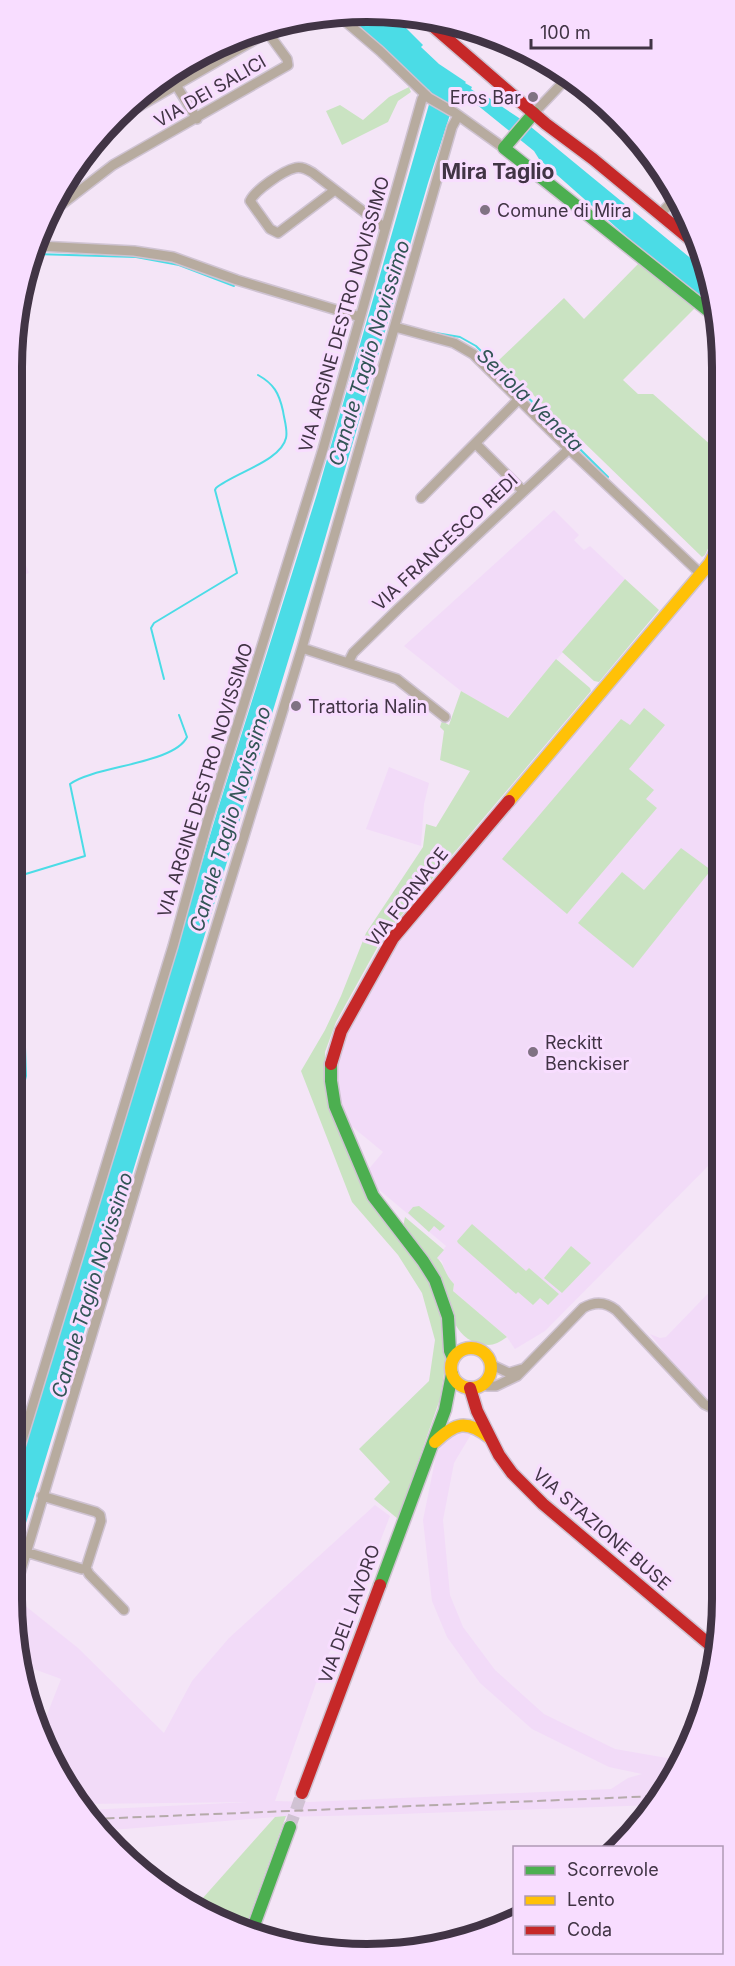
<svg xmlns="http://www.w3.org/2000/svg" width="735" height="1966" viewBox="0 0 735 1966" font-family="Inter,sans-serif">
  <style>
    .built { fill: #f2dbf8 }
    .green { fill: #cae3c2 }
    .water { fill: #4bdce6 }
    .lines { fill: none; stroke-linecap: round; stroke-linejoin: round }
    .stream { stroke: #4bdce6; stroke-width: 2 }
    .secondary-tunnel { stroke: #d0c2d3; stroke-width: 12; stroke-dasharray: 12 6; stroke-linecap: butt }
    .street-casing { stroke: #cfc3d2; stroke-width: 12 }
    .fast-casing { stroke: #cfc3d2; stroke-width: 15 }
    .slow-casing { stroke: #cfc3d2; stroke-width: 15 }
    .jam-casing { stroke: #cfc3d2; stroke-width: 15 }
    .street { stroke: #b7ab9f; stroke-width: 9 }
    .fast { stroke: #4caf50; stroke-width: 12 }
    .slow { stroke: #ffc107; stroke-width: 12 }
    .jam { stroke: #c62828; stroke-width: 12 }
    .rail { stroke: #b5aaaa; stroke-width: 2; stroke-dasharray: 9 4.5; stroke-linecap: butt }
    .poi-dot { fill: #807283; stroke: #f8ddff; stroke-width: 2 }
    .labels { text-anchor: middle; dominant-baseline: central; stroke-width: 6; stroke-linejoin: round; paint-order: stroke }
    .street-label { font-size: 18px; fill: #413445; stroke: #f8ddff }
    .poi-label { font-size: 18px; fill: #413445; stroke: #f8ddff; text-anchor: start }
    .water-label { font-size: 20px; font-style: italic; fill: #325556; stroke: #f8ddff }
    .quarter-label { font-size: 21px; font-weight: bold; fill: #413445; stroke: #f8ddff }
    .rim { fill: none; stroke: #413445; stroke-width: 8 }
  </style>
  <rect width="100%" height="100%" fill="#f4e5f7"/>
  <path class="built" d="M 554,510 L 579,535 L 574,540 L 584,550 L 590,546 L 625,579 L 507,718 L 461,691 L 404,646 Z
    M 12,530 L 29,573 L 12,578 Z
    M 720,555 L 722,1152 L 545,1331 L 515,1349 L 507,1337 L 453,1291 L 454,1284 L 446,1276 L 442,1261 L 437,1258 L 446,1246 L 371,1183 L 368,1170 L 383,1152 L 349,1124 L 337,1097 L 336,1053 L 395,946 L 714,568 Z
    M 389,767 L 429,783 L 424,804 L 421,846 L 366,829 Z
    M 722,1279 L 723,1408 L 707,1400 L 673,1364 L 650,1334 L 660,1338 L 666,1337 Z
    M 463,1429 L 473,1431 L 454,1463 L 443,1520 L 450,1595 L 463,1627 L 495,1670 L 544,1714 L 615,1749 L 667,1758 L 678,1757 L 654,1805 L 373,1815 L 275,1817 L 99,1831 L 87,1810 L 249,1802 L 83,1804 L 41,1730 L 61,1679 L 23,1665 L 14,1612 L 18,1600 L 78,1648 L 164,1733 L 192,1681 L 229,1638 L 375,1505 L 390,1516 L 351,1616 L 323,1663 L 275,1801 L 309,1802 L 611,1789 L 628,1778 L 642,1774 L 609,1767 L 532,1729 L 480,1683 L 447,1637 L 432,1601 L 423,1520 L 437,1451 L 449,1434 Z"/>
  <path class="green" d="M 409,87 L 411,92 L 398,101 L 388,122 L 342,145 L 326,111 L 340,105 L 363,120 L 389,97 Z
    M 639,263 L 695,308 L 623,380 L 638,394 L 653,394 L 720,453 L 720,523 L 705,555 L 702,557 L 567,426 L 561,428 L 554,421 L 555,417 L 499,360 L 564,298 L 584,319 Z
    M 625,579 L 659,610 L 599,682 L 594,681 L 562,652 Z
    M 556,659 L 590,688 L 591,691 L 383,937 L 336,1022 L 325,1052 L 326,1083 L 333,1113 L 358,1176 L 368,1196 L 405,1244 L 431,1283 L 444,1323 L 448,1349 L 440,1399 L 398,1519 L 374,1499 L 390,1482 L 359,1449 L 429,1381 L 435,1340 L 422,1293 L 398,1255 L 352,1202 L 301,1071 L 325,1030 L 341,996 L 366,933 L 423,847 L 426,824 L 436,827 L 470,771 L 440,760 L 444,731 L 440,727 L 442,721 L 449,725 L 461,691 L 508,718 Z
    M 644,708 L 665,725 L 629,769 L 654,790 L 646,799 L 657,808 L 567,914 L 502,859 L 621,719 L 630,725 Z
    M 681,848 L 711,870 L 633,968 L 578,923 L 622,872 L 644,890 Z
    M 419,1206 L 445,1226 L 440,1231 L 434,1226 L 429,1232 L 408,1213 L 413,1207 Z
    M 405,1217 L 444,1250 L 437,1258 C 445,1265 444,1274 454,1284 L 453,1291 L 507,1337 C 496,1345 490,1347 477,1343 C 449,1334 451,1303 441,1281 C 432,1260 417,1244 403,1227 Z
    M 472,1224 L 526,1271 L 529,1268 L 559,1294 L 548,1305 L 540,1298 L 533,1305 L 518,1292 L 516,1294 L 458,1243 L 457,1241 Z
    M 571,1246 L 591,1263 L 562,1293 L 544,1278 Z
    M 286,1816 L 246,1926 L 194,1908 L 275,1817 Z"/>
  <path class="water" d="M 350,17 L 393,20 L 395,22 L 398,20 L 423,45 L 421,47 L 439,64 L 466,82 L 465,83 L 472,87 L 471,89 L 481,96 L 483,94 L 519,118 L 527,127 L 531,127 L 705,270 L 716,309 L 643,251 L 539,159 L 534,151 L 476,104 L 477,102 L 467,96 L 455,99 L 428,183 L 320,556 L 12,1569 L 12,1491 L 218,809 L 317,494 L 432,94 Z"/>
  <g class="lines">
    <path class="stream" d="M 35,254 L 136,257 L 179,265 L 234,286
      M 430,332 L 460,337 L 476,346 L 608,477
      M 164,679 L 151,628 L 154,623 L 237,573 L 215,490 L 216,488 C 234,473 281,461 286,438 C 288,430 284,419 283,411 C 279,393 274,384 258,375
      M 12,1084 L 25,1080 L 26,1076 L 19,876 L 85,856 L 70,784 C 94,766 174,764 187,737 L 179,715"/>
    <path class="secondary-tunnel" d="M 290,1827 L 302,1793"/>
    <g class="street-casing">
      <path id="street" d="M 339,16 L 380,51 L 429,98 L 455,113 L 504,148
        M 176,85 L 197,119
        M 131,111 L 263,35
        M 534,113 L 569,76
        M 335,190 L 278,233 L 270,229 L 250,201 C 255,190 283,171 295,168 C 302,166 308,170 313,173 L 385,228
        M 57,208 L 113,165 L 288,65 L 287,59 L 268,33
        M 660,214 L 677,197
        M 39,246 L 134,251 L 173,257 L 237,280 L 360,317
        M 395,327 L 454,343 L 473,354 L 569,449 L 701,574
        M 476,444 L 523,491
        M 421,498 L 519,399
        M 302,648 L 397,679 L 445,717
        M 348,663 L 353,653 L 398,609 L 569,449
        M 492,1365 L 509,1373 L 522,1369
        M 484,1384 L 487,1386 L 496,1386 L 517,1376 L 583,1308 C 595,1301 606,1302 616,1310 L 704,1404 L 723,1413
        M 12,1473 L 173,946 L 207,823 L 323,449 L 422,99 L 425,94
        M 26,1552 L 82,1569 L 86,1568 L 101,1521 L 100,1515 L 96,1512 L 42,1496
        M 86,1568 L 89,1574 L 124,1610
        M 12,1600 L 145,1158 L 302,648 L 452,127 L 458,116"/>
    </g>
    <g class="fast-casing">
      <path id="fast" d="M 534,113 L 504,148 L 720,320
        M 331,1064 L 331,1081 L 335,1106 L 373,1196 L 423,1261 L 435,1280 L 448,1317 L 450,1351 L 453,1358
        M 380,1585 L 445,1410 L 452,1374
        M 253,1928 L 290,1827"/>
    </g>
    <g class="slow-casing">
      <path id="slow" d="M 509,801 L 710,563 L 720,543
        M451 1368a20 20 0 1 1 40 0a20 20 0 1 1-40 0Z
        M 435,1442 C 455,1423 466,1419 489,1437"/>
    </g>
    <g class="jam-casing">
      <path id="jam" d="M 428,22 L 546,124 L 593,159 L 697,245
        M 331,1064 L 341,1031 L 393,938 L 509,801
        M 470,1388 L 477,1411 L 499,1455 L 512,1473 L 543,1504 L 716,1650
        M 302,1793 L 380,1585"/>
    </g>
    <use href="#street" class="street"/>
    <use href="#fast" class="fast"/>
    <use href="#slow" class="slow"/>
    <use href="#jam" class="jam"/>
    <path class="rail" d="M 92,1819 L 659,1796"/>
  </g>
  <g class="poi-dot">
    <circle cx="533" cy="97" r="6"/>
    <circle cx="485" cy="210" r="6"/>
    <circle cx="296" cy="706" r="6"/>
    <circle cx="533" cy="1052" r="6"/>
  </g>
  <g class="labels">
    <g class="street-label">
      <text transform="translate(210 91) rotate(-30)">VIA DEI SALICI</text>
      <text transform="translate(344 314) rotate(-74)">VIA ARGINE DESTRO NOVISSIMO</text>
      <text transform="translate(445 542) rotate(-43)">VIA FRANCESCO REDI</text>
      <text transform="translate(205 780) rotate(-73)">VIA ARGINE DESTRO NOVISSIMO</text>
      <text transform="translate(407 897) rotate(-52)">VIA FORNACE</text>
      <text transform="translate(602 1529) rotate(41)">VIA STAZIONE BUSE</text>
      <text transform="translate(349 1614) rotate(-70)">VIA DEL LAVORO</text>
    </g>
    <g class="poi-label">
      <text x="521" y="97" text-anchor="end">Eros Bar</text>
      <text x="497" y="210">Comune di Mira</text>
      <text x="308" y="706">Trattoria Nalin</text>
      <text x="545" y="1042">Reckitt<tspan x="545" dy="21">Benckiser</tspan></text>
    </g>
    <g class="water-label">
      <text transform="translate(369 353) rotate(-73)">Canale Taglio Novissimo</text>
      <text transform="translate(530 400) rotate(44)">Seriola Veneta</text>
      <text transform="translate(230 819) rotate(-73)">Canale Taglio Novissimo</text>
      <text transform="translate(92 1285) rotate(-73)">Canale Taglio Novissimo</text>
    </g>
    <g class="quarter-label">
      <text x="498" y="171">Mira Taglio</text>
    </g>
  </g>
  <path d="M0 0H735V1966H0ZM367 22H367A345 345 0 0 1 712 367V1599A345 345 0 0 1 367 1944H367A345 345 0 0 1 22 1599V367A345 345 0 0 1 367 22Z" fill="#f8ddff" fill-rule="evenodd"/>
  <path class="rim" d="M367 22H367A345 345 0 0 1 712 367V1599A345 345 0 0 1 367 1944H367A345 345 0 0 1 22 1599V367A345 345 0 0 1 367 22Z"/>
  <rect x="513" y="1846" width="210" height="108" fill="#f8ddff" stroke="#af99b5" stroke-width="1.5"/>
  <rect x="525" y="1866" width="30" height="9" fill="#4caf50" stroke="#af99b5" stroke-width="1.5"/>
  <text x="567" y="1876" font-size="18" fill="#413445">Scorrevole</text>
  <rect x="525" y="1896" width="30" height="9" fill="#ffc107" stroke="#af99b5" stroke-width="1.5"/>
  <text x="567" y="1906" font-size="18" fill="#413445">Lento</text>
  <rect x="525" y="1926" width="30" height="9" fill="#c62828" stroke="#af99b5" stroke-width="1.5"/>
  <text x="567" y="1936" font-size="18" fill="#413445">Coda</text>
  <path d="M531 39v9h120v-9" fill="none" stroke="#413445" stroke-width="3"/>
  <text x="540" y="39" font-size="18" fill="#413445" stroke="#f8ddff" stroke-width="4.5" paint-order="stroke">100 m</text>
</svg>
